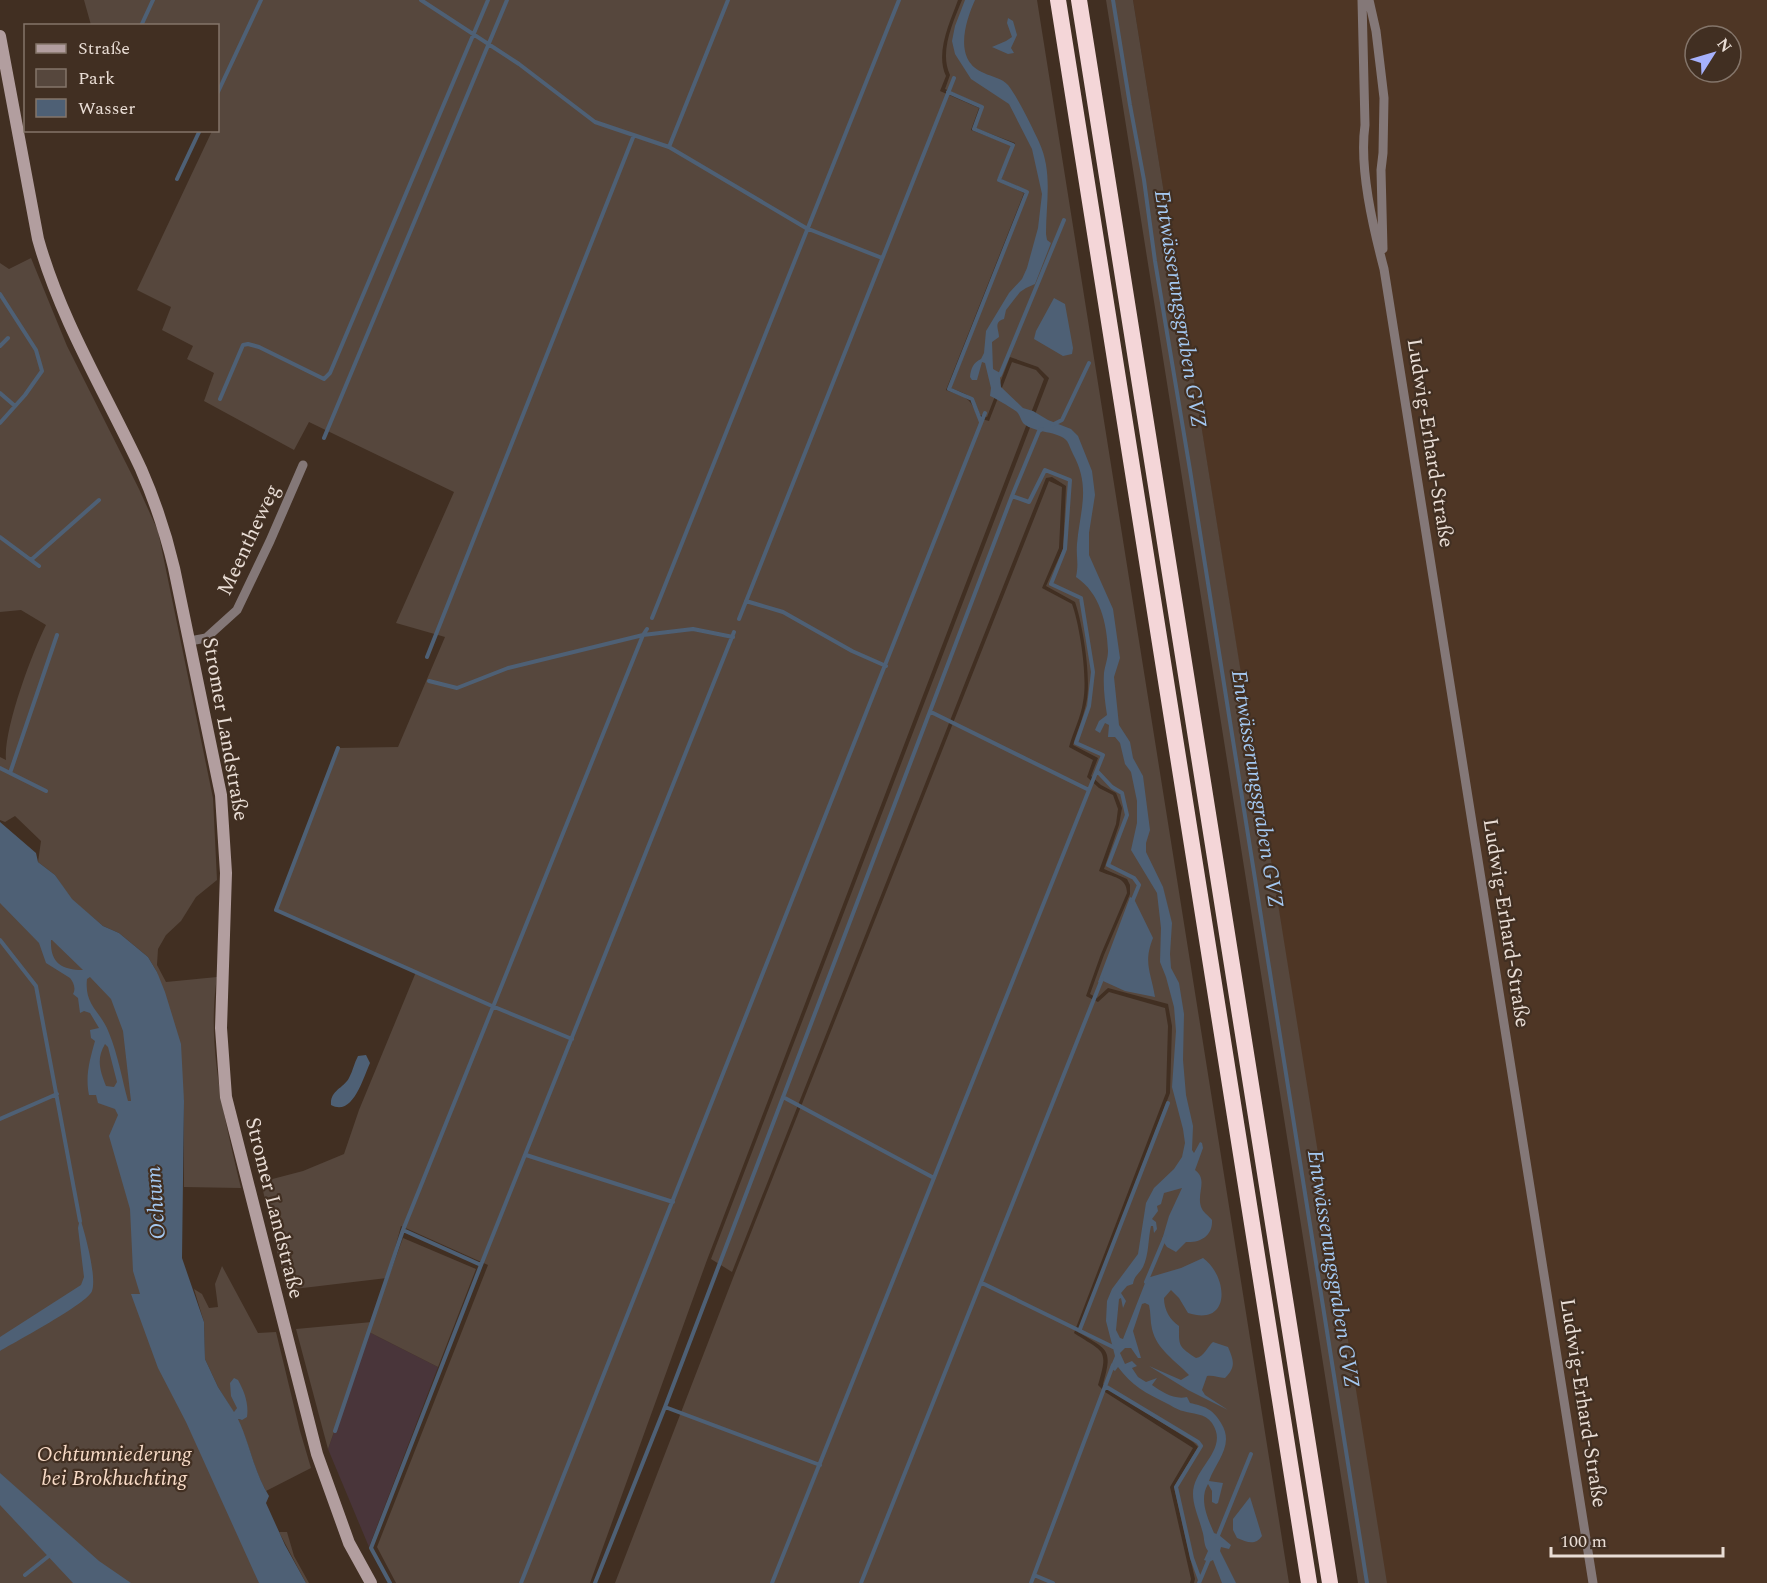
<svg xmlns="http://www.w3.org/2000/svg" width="1767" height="1583" viewBox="0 0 1767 1583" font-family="Spectral,serif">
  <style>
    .commercial { fill: #49353a }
    .built { fill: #4e3625; fill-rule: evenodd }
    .green { fill: #56473d }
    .water { fill: #4e6075; fill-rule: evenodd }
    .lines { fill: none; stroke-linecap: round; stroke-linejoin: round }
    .stream { stroke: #4e6075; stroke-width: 4 }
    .minor { stroke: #847878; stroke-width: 9 }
    .secondary { stroke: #b29e9f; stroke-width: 12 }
    .motorway { stroke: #f4d6d8; stroke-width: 16 }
    .labels { text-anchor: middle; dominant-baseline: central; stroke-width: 4.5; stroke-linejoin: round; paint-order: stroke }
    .street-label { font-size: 21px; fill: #e9ddd5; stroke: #412f22 }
    .park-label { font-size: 21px; font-style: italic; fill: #f8dbc7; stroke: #412f22 }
    .water-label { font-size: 22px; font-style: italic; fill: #a4c8f1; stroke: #412f22 }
  </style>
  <rect width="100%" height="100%" fill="#412f22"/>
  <path class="commercial" d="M 369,1332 L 438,1367 L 369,1547 L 328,1449 Z"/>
  <path class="built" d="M 1133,0 L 1767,0 L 1767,1583 L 1386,1583 ZM 1695,36 L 1731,36 L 1731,72 L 1695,72 Z"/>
  <path class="green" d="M 84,0 L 958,0 C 950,22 935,53 946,76 L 940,91 L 979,108 L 971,130 L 1013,146 L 997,180 L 1024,193 L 946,390 C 966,398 970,396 978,418 L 989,421 L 1012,362 L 1036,370 L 1044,379 L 707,1260 L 590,1583 L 396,1583 L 377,1547 L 488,1265 L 401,1226 L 387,1278 L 286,1290 L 261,1182 L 303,1171 L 344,1154 L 359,1110 L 416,972 L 276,910 L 338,748 L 398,747 L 445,637 L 396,623 L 454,492 L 309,422 L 294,450 L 204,401 L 214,373 L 187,359 L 193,346 L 162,330 L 171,307 L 137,290 L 212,131 L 218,130 L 218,26 L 91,25 Z
    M 962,0 L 1037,0 L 1289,1583 L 1194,1583 L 1195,1579 L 1174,1487 L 1198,1447 L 1193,1442 L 1108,1389 L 1103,1384 C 1113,1349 1108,1350 1078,1332 L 1170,1093 L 1172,1026 L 1168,1004 L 1108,988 L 1097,998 L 1090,994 L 1104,955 L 1130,894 L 1130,885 L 1127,879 L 1104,869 L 1119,825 L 1122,808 L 1116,793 L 1101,785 L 1091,776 L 1098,758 L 1073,745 C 1077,732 1083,718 1086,704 C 1092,681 1083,625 1075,602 L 1046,586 L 1063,549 L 1066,486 L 1052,477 L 1046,478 L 732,1272 L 711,1259 L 1049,378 L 1038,367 L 1010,357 L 987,417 L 980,415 C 974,396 969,395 951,388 L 1028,191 L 1001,179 L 1015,143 L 975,128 L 983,106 L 945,89 L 950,75 C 939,52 953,22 962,0 Z
    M 1106,0 L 1133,0 L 1387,1583 L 1358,1583 Z
    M 31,258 L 67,346 L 139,489 L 158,531 L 213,798 L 217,880 L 196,897 L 181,921 L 166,935 L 158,949 L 157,965 L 166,982 L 217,977 C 206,1047 225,1120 241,1188 L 184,1187 L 184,1101 L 157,972 L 148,957 L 119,933 L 103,926 L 71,899 L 55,875 L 38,862 L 41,841 L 15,816 L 5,822 L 0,820 L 0,757 L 6,760 C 3,730 32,653 46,625 L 21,610 L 0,612 L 0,263 L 9,269 Z
    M 1049,481 L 1062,487 L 1059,548 L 1042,588 L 1072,604 C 1080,626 1088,679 1083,702 C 1081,717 1073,732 1069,747 L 1093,760 L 1087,777 L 1099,788 L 1113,795 L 1118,809 L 1116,824 L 1099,871 C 1112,877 1127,877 1127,893 L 1101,954 L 1086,996 L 1098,1002 L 1109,992 L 1165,1008 L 1168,1026 L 1166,1093 L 1074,1333 C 1104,1353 1109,1348 1098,1385 L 1105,1392 L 1193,1448 L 1170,1487 L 1191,1579 L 1190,1583 L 615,1583 L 733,1278 Z
    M 0,848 L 130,977 L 182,1325 L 287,1583 L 0,1583 Z
    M 403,1238 L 476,1269 L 438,1367 L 369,1332 L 328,1449 L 296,1329 L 372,1322 Z
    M 222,1266 L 258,1333 L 276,1332 L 300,1431 L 311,1468 L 266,1491 C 253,1468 249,1442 237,1419 L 242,1420 L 231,1396 L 237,1408 L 234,1413 L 218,1387 L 205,1359 L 204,1322 L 194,1289 L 202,1294 L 209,1308 L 218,1307 L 215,1284 Z
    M 279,1532 L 287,1532 L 294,1556 L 309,1583 L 306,1583 Z"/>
  <path class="water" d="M 965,0 L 975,0 C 965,22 953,61 984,73 C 992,77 1002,78 1008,85 C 1017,96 1033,129 1039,142 C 1053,172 1046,202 1046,234 L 1047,240 L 1051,243 L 1035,284 L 1026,288 L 1020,292 L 1006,310 L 1004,319 C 993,322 999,330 999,337 L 992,342 L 993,369 L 1002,374 L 1000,378 L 1001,387 L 1023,408 L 1033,411 L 1048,420 L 1071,429 L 1078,436 L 1092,471 L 1095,495 L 1089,533 L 1089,555 L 1113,609 L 1120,658 L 1114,677 L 1119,725 L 1130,742 L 1133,758 L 1143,776 L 1150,830 L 1146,843 L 1146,852 L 1163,887 L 1172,923 L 1170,954 L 1171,968 L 1179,983 L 1184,1014 L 1183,1060 L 1186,1095 L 1193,1126 L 1192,1150 L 1194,1153 L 1200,1142 L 1202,1143 L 1203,1148 L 1195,1170 C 1209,1180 1195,1195 1202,1209 C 1204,1213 1209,1216 1212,1220 C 1213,1236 1200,1243 1186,1242 L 1176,1252 L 1167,1247 L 1162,1240 L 1169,1216 L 1182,1188 L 1164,1193 L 1161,1204 L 1157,1206 L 1158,1211 L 1152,1219 L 1156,1222 L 1157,1229 L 1154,1233 L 1153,1226 L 1151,1226 C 1148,1239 1149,1255 1143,1267 C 1139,1274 1134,1276 1133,1284 L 1127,1286 L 1121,1293 L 1126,1301 L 1123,1308 L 1121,1298 L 1119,1299 L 1116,1330 L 1120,1338 L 1123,1339 L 1147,1278 L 1181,1268 L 1203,1258 C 1228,1276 1232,1327 1188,1313 L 1179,1298 L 1171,1290 L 1164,1298 C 1164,1310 1170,1320 1179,1326 C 1179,1346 1178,1346 1196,1358 C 1204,1357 1207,1347 1213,1342 L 1228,1347 C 1234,1361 1236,1367 1225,1378 C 1218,1378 1214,1375 1207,1376 L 1202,1390 L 1205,1395 L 1228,1410 L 1188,1390 L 1149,1366 L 1181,1380 L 1189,1375 C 1175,1360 1157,1350 1152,1329 C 1150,1321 1151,1313 1149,1305 L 1145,1303 L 1142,1304 L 1133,1331 L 1141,1358 L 1138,1358 L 1131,1348 L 1125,1348 L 1120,1353 L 1125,1364 L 1132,1361 L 1137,1366 L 1132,1368 L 1138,1377 L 1146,1382 L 1157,1378 L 1152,1385 C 1162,1392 1174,1400 1187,1397 L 1190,1403 C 1204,1406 1213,1409 1221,1423 C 1235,1445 1216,1461 1209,1481 L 1223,1483 L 1218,1503 L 1216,1504 L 1212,1502 L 1212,1491 L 1208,1484 C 1199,1499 1207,1517 1214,1533 L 1219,1535 L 1231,1545 L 1229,1549 L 1221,1547 L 1220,1551 L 1236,1583 L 1222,1583 L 1213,1560 L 1209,1562 L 1204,1560 L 1208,1551 C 1203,1544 1205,1538 1202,1530 C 1199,1518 1193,1506 1193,1494 C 1193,1467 1230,1450 1212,1423 C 1205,1413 1192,1414 1183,1411 C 1177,1410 1171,1405 1166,1403 C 1147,1394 1131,1385 1118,1367 L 1115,1371 L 1110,1368 L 1115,1356 L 1106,1321 L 1107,1301 L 1112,1289 L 1138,1254 L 1146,1203 L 1154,1188 L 1174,1169 L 1182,1157 L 1185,1143 L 1183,1129 L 1172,1087 L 1176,1031 L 1174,1007 L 1166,977 L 1160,962 L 1161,928 L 1157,893 L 1131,850 L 1137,823 L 1137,801 L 1131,772 L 1125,764 L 1120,743 L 1115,737 L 1108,737 L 1109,725 L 1105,723 L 1100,733 L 1095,730 L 1099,721 L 1107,715 C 1105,702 1103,687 1104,673 C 1105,666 1108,658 1108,651 C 1107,623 1100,593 1076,577 C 1079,563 1076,557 1077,544 C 1080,510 1091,487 1073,454 C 1071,450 1069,444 1067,441 C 1059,431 1035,433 1024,424 C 1021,421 1020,415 1017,412 C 1014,409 993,397 990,396 L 991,388 L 985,363 L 982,362 L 977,380 L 972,380 L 970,377 C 971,368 973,363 981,359 L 984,353 L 986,331 L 1009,293 L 1022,279 L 1027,268 L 1038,228 L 1042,194 L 1032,149 L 1009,104 L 971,79 L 955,54 L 952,41 L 955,26 Z
    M 1008,18 L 1013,21 L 1017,35 L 1011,48 L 1014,53 L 1008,54 L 992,47 L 1006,41 L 1012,37 L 1007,23 Z
    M 1054,298 L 1065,304 L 1073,348 L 1072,354 L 1063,356 L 1034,339 L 1036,331 Z
    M 0,822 L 36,853 L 38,862 L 55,875 L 72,899 L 103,926 L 119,933 L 148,957 L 157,972 L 165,992 L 181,1044 L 184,1101 L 182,1258 L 204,1322 L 205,1359 L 218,1387 L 234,1412 L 237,1408 L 231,1396 L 230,1383 L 234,1378 L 238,1380 C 244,1391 249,1403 247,1417 L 242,1420 L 238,1419 C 250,1444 254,1472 269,1496 L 266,1503 L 285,1545 L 306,1583 L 259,1583 L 186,1422 L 158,1368 L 131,1294 L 140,1294 L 133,1271 L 130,1209 L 109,1136 L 118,1115 L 115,1109 L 98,1103 L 96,1095 L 89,1095 C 85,1076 90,1059 95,1041 L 91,1038 L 90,1030 L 99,1028 L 90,1013 L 84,1011 L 80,1013 L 78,998 L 73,994 C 76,989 74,983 70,978 L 46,963 L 39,943 L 0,903 ZM 51,940 L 52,940 L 83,970 C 61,970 50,962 51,940 ZM 90,977 L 111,999 L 123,1031 L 131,1101 L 128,1101 C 122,1079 118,1055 109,1033 C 101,1011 84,1006 87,979 ZM 105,1044 L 108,1047 L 117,1082 L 114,1087 L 106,1086 C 100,1071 96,1059 105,1044 Z
    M 1130,897 L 1134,899 L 1153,938 C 1143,963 1151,972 1155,997 L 1125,991 L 1103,981 L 1101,984 L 1098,982 Z
    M 366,1055 L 370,1063 C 363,1078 353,1117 331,1105 C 330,1090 343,1089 349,1078 C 353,1071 354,1063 358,1056 Z
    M 80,1218 C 85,1233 97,1277 92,1291 C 88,1303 15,1342 0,1351 L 0,1337 L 81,1285 L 84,1277 L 78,1228 Z
    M 0,1473 L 99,1561 L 131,1583 L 73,1583 L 0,1505 Z
    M 1250,1497 L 1262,1536 C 1255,1546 1247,1542 1237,1538 L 1233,1530 L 1233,1519 Z"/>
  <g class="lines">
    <path class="stream" d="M 421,0 L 519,64 L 595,122 L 669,147 L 806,228 L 882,258
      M 1113,0 L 1130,105 L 1144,180 L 1155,261 L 1190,470 L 1367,1583
      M 141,26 L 153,0
      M 218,92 L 261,0
      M 948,92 L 982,107 L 974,129 L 1013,145 L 999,180 L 1027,192 L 949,389 L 972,399 L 981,422
      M 669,147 L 728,0
      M 177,179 L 200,130
      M 0,294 L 36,350 L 42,371 L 25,395 L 0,423
      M 0,346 L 8,338
      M 1000,375 L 1064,220
      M 0,393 L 15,406
      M 220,399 L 243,345 L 248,344 L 259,347 L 324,379 L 330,373 L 488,0
      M 1052,425 L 1062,420 L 1089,363
      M 324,438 L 507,0
      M 0,537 L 39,566
      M 31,560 L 99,500
      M 746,601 L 783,612 L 852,651 L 886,666
      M 652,618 L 899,0
      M 739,619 L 954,78
      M 427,657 L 634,135
      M 429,681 L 457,688 L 508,668 L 643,635 L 693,629 L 733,637
      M 931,712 L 1089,790
      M 338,748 L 276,910 L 492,1006 L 572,1039
      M 0,768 L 46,791
      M 1097,771 L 1112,787 L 1122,793 L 1127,815 L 1108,865 L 1134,878 L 1139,885 L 1132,902
      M 10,773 L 57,635
      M 0,940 L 36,986 L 80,1221
      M 783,1097 L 934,1178
      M 0,1119 L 57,1094
      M 526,1155 L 673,1202
      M 403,1230 L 481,1265
      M 1146,1282 L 1165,1237
      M 982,1283 L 1113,1347
      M 1080,1329 L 1168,1103
      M 1105,1386 L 1198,1442 L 1201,1446 L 1176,1487 L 1192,1558 L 1200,1580
      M 665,1407 L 820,1465
      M 335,1431 L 403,1230 L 643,635 L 647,629
      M 1217,1538 L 1251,1454
      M 25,1575 L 50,1555
      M 1034,1575 L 1053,1583
      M 390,1583 L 371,1548 L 481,1265 L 734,632
      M 521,1583 L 985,413
      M 595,1583 L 665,1407 L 1012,496 L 1039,431 L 1042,429
      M 772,1583 L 1103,755 L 1076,743 L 1089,706 L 1093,672 L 1081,598 L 1051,584 L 1065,549 L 1070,480 L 1045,470 L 1029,502 L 1012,496
      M 861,1583 L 1102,979
      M 1031,1583 L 1113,1365
      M 1199,1583 L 1209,1559"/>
    <path class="minor" d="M 1362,0 L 1365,125 C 1359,168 1373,227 1384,269 L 1593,1583
      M 1369,0 L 1376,31 L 1384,98 L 1383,153 L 1381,170 L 1383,249
      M 190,641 L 206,638 L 237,610 L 270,541 L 303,465"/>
    <path class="secondary" d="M 0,36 L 38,239 C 61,321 105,392 141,469 C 155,501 166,534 174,568 L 221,795 L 226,873 L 221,1028 L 226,1097 L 317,1454 L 349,1543 L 371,1583"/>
    <path class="motorway" d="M 1058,0 L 1309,1583
      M 1079,0 L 1330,1583"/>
  </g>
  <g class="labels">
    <g class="street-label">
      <text transform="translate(1430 443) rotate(81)">Ludwig-Erhard-Straße</text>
      <text transform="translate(249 540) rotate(-65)">Meentheweg</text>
      <text transform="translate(225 729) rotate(80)">Stromer Landstraße</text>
      <text transform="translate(1506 923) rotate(81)">Ludwig-Erhard-Straße</text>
      <text transform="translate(274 1208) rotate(76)">Stromer Landstraße</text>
      <text transform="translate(1583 1403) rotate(81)">Ludwig-Erhard-Straße</text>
    </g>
    <g class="park-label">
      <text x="114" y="1455">Ochtumniederung<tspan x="114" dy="24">bei Brokhuchting</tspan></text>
    </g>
    <g class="water-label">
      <text transform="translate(1180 309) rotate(81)">Entwässerungsgraben GVZ</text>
      <text transform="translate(1257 789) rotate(81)">Entwässerungsgraben GVZ</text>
      <text transform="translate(156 1203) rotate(-94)">Ochtum</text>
      <text transform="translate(1333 1269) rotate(81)">Entwässerungsgraben GVZ</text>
    </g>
  </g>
  <rect x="24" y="24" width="195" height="108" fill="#412f22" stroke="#84756a" stroke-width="1.5"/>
  <rect x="36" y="44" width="30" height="9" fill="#b29e9f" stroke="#84756a" stroke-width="1.5"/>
  <text x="78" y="54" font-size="18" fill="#e9ddd5">Straße</text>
  <rect x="36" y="69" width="30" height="18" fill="#56473d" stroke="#84756a" stroke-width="1.5"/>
  <text x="78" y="84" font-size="18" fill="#e9ddd5">Park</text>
  <rect x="36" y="99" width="30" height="18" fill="#4e6075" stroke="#84756a" stroke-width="1.5"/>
  <text x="78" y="114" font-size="18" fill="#e9ddd5">Wasser</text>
  <g transform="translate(1713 54) rotate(53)"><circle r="28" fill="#412f22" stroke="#84756a" stroke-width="1.5"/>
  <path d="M0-4.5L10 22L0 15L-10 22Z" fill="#a6b1fc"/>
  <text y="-9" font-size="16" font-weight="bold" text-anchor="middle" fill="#e9ddd5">N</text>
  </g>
  <path d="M1551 1547v9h172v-9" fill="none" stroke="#e9ddd5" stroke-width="3"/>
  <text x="1560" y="1547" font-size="18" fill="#e9ddd5" stroke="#412f22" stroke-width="4.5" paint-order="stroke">100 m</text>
</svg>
